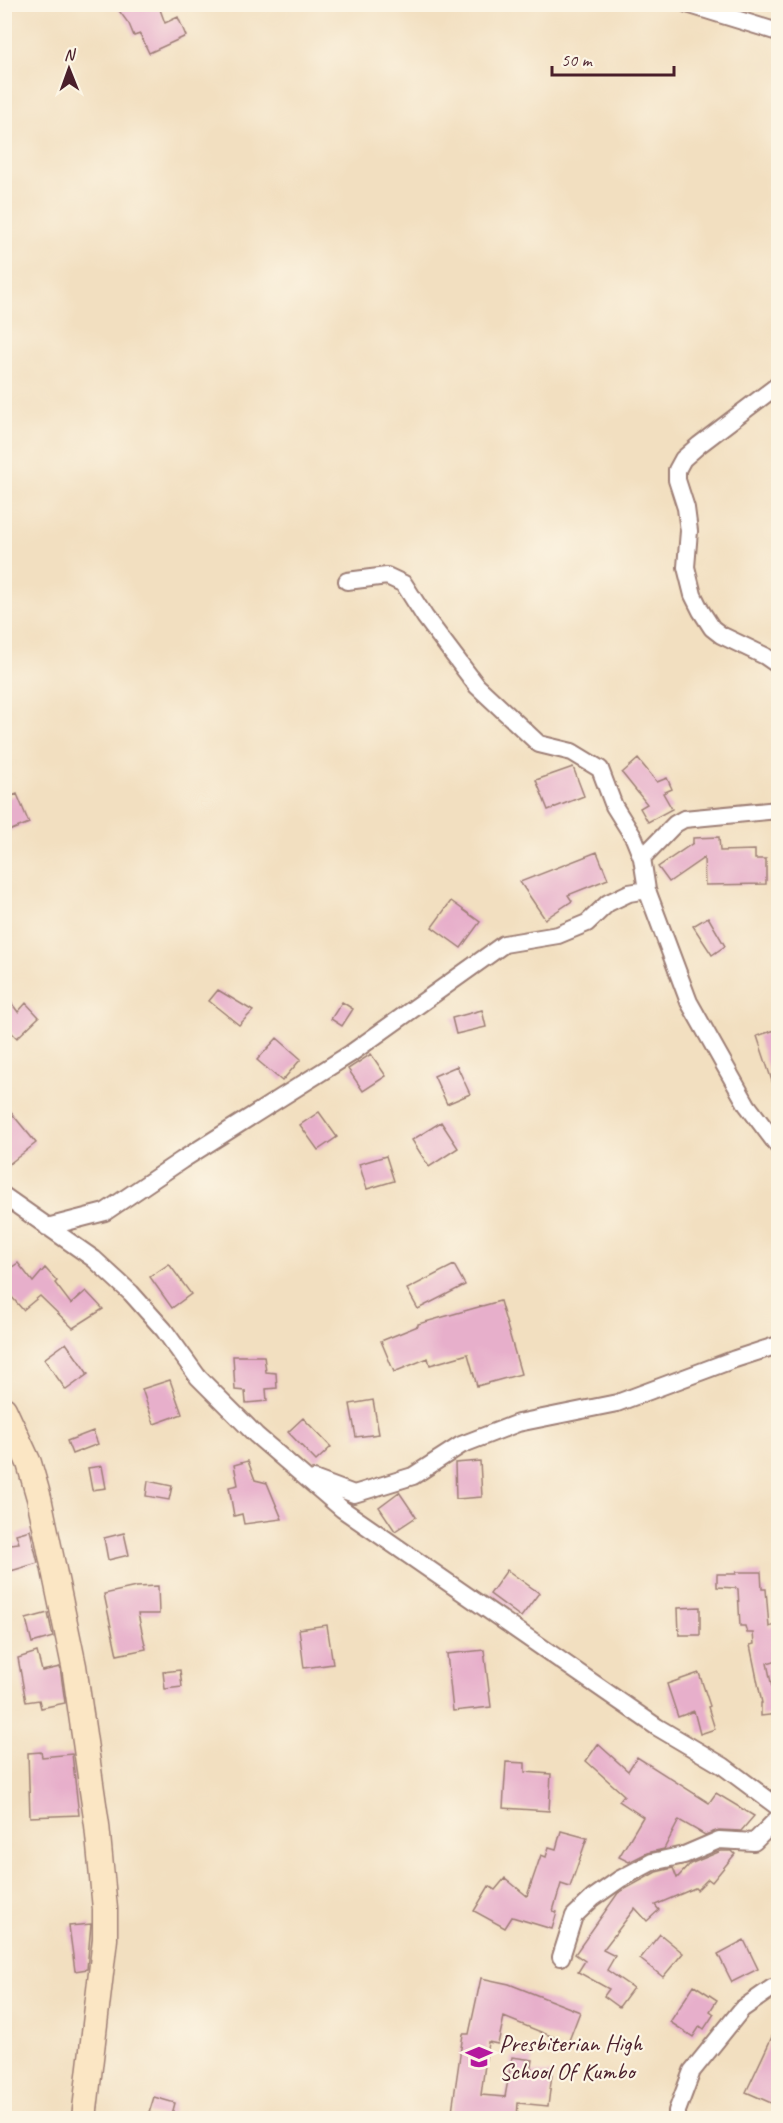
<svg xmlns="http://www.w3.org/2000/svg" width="783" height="2123" viewBox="0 0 783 2123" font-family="Caveat,sans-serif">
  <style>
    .building { fill: #e7afcb }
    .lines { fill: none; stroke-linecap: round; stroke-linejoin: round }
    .street-casing { stroke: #9e7f76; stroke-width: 20 }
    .secondary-casing { stroke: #9e7f76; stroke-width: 27 }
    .street { stroke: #fff; stroke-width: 16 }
    .secondary { stroke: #fbe6c4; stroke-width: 24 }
    .labels { text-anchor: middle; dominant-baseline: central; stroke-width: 4.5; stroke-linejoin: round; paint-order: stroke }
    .poi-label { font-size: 24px; fill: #4a1f2b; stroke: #fcf5e5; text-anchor: start }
  </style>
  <rect width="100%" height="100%" fill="#fcf5e5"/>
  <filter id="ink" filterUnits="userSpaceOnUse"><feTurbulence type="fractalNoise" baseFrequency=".0167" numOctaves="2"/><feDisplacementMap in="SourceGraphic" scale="12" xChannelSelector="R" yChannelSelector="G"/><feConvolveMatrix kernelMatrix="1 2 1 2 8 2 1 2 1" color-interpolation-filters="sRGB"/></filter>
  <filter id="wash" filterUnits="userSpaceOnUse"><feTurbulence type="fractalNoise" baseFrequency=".008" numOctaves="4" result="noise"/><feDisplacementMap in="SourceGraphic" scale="24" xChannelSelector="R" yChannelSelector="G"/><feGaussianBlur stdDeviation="1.35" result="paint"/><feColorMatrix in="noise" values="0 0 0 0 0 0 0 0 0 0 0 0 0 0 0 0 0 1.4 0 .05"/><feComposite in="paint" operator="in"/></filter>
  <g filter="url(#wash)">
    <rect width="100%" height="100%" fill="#f2dfc0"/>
    <g id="blocks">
      <path class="building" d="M 114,4 L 158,4 L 165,23 L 178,17 L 186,36 L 149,53 L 140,34 L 134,36 L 129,24 Z
        M 638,759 L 657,782 L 667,778 L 672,789 L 663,793 L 672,809 L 648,822 L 640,808 L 647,804 L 622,773 Z
        M 573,767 L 584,796 L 548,810 L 536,780 Z
        M 17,794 L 29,823 L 4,833 L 4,799 Z
        M 719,837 L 720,851 L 755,850 L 755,859 L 766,859 L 766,884 L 705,885 L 704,858 L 669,882 L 658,867 L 693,843 L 693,838 Z
        M 597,852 L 608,879 L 568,895 L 572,901 L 545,919 L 520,882 Z
        M 451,901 L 480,922 L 461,948 L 432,927 Z
        M 708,917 L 725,946 L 712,955 L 693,926 Z
        M 218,990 L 253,1011 L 239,1025 L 209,1001 Z
        M 4,993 L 18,1012 L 26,1003 L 39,1017 L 17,1038 L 4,1025 Z
        M 342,1002 L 353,1009 L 342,1026 L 331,1019 Z
        M 482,1010 L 486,1027 L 456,1034 L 452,1018 Z
        M 778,1029 L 778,1092 L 776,1093 L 757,1036 Z
        M 277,1038 L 301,1059 L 282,1081 L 257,1060 Z
        M 371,1054 L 386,1076 L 363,1091 L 348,1069 Z
        M 457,1066 L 470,1094 L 447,1104 L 434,1076 Z
        M 4,1104 L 36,1143 L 4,1168 Z
        M 319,1112 L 337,1137 L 318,1150 L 300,1125 Z
        M 441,1122 L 458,1148 L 429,1167 L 412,1140 Z
        M 386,1156 L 394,1181 L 367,1189 L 359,1164 Z
        M 18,1263 L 33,1282 L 45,1268 L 57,1281 L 55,1283 L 71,1304 L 86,1291 L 103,1309 L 73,1328 L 40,1296 L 23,1310 L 4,1288 L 4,1273 Z
        M 169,1264 L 191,1294 L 172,1308 L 150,1277 Z
        M 454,1265 L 465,1285 L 418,1309 L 407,1289 Z
        M 500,1301 L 521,1374 L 477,1386 L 468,1354 L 430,1365 L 428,1358 L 394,1372 L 381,1341 L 418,1326 L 418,1324 Z
        M 66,1343 L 88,1374 L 66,1390 L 44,1359 Z
        M 233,1356 L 264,1356 L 266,1372 L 276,1373 L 277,1388 L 266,1389 L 267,1401 L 246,1403 L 245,1391 L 235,1390 Z
        M 170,1380 L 182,1414 L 154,1424 L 142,1389 Z
        M 373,1400 L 379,1434 L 356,1437 L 350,1404 Z
        M 303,1418 L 331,1447 L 316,1461 L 288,1432 Z
        M 93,1431 L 98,1444 L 72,1454 L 67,1441 Z
        M 248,1461 L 255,1480 L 267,1483 L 282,1519 L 244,1524 L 242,1514 L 234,1516 L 229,1487 L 238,1485 L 234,1465 Z
        M 480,1461 L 482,1497 L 456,1499 L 455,1463 Z
        M 102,1466 L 106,1488 L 92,1490 L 88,1468 Z
        M 148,1481 L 172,1486 L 169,1500 L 146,1496 Z
        M 399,1492 L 416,1517 L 395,1531 L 379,1507 Z
        M 30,1530 L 38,1563 L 4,1573 L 4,1545 L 19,1543 L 16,1534 Z
        M 124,1533 L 129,1555 L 108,1560 L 104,1538 Z
        M 507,1570 L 539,1593 L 521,1617 L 490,1594 Z
        M 736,1572 L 761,1572 L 762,1589 L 766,1589 L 769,1627 L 778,1624 L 778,1660 L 767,1663 L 773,1692 L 778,1692 L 778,1714 L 761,1716 L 761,1703 L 762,1703 L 750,1645 L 754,1644 L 753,1633 L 747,1633 L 745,1626 L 740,1626 L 738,1589 L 736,1588 L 717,1587 L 717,1574 L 736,1574 Z
        M 158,1586 L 159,1614 L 138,1614 L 146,1649 L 117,1655 L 104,1594 L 136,1587 Z
        M 700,1607 L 700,1635 L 679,1635 L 678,1608 Z
        M 48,1613 L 53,1637 L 32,1643 L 26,1619 Z
        M 327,1625 L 333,1664 L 304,1668 L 299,1629 Z
        M 484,1650 L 491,1707 L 453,1711 L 447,1654 Z
        M 37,1652 L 42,1671 L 60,1667 L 65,1703 L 41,1708 L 39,1700 L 26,1702 L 18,1658 Z
        M 180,1670 L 182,1687 L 165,1689 L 163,1672 Z
        M 699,1673 L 710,1706 L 708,1707 L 715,1729 L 700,1734 L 694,1711 L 678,1717 L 667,1684 Z
        M 598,1744 L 628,1771 L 637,1757 L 709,1803 L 716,1793 L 754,1816 L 741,1831 L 719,1830 L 705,1835 L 679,1820 L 664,1849 L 647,1853 L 629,1862 L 619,1857 L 643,1817 L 619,1801 L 624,1795 L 586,1761 Z
        M 41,1752 L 42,1757 L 72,1754 L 79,1815 L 30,1817 L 28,1753 Z
        M 506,1762 L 525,1763 L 525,1772 L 551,1774 L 549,1811 L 503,1808 Z
        M 561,1831 L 587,1838 L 570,1887 L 561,1884 L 553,1911 L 557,1912 L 552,1929 L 512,1917 L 505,1928 L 474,1911 L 489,1886 L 495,1890 L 505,1878 L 527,1896 L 541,1855 L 546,1857 L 549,1847 L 556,1849 Z
        M 721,1851 L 732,1851 L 735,1854 L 712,1882 L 708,1879 L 697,1890 L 695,1888 L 655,1905 L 659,1910 L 647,1921 L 635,1908 L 603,1950 L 615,1956 L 607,1970 L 633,1988 L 619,2007 L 604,1996 L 609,1989 L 578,1972 L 585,1961 L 575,1954 L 618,1893 L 656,1872 L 673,1868 L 677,1878 L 690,1864 Z
        M 91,1924 L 87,1969 L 75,1971 L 69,1926 Z
        M 660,1934 L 683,1953 L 663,1977 L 640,1959 Z
        M 744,1940 L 758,1969 L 732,1982 L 718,1954 Z
        M 481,1978 L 509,1984 L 580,2012 L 568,2043 L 504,2017 L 498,2044 L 488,2042 L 481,2095 L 505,2097 L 512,2057 L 533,2060 L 531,2072 L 552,2074 L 548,2106 L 518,2103 L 517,2118 L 451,2118 L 463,2034 L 469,2034 Z
        M 694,1985 L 717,2000 L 710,2011 L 714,2014 L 704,2029 L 700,2026 L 693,2037 L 670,2022 Z
        M 778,2024 L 778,2106 L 746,2092 Z
        M 154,2097 L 175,2103 L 171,2118 L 149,2113 Z"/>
    </g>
  </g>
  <g filter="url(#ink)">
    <use href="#blocks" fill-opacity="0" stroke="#9e7f76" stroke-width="1.5"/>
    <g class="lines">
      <g class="street-casing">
        <path id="street" d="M 687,4 L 778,32
          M 778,385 L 699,445 L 683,459 L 677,470 L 677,480 L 686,508 L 689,531 L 686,567 L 693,595 L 701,611 L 712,628 L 721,635 L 765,656 L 778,665
          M 347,581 L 387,576 L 404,584 L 425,617 L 477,686 L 539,744 L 572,752 L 600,769 L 614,806 L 634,838 L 642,858 L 647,890 L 689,1002 L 747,1105 L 778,1146
          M 642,858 L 675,824 L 684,819 L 778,810
          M 4,1196 L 94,1259 L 131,1293 L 164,1330 L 198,1377 L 256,1435 L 342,1509 L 657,1727 L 723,1766 L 778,1807
          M 47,1227 L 105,1212 L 182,1160 L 350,1054 L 504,944 L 558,935 L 587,923 L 608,903 L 629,893 L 647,890
          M 314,1479 L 354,1494 L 413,1476 L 461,1445 L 518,1423 L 617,1403 L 735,1359 L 778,1345
          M 561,1957 L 574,1916 L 593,1898 L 620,1879 L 652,1862 L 684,1855 L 719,1840 L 754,1842 L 778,1818
          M 677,2118 L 677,2111 L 692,2071 L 742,2009 L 772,1988 L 778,1988"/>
      </g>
      <g class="secondary-casing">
        <path id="secondary" d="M 4,1409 L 29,1463 L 39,1498 L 74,1666 L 97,1825 L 105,1909 L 105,1939 L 84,2118"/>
      </g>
      <use href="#street" class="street"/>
      <use href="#secondary" class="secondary"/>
    </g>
  </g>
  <defs>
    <g id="school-bare" transform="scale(2.07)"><path d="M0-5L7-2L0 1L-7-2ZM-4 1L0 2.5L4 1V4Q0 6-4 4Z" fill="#b5179e" stroke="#fcf5e5" stroke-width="2.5" paint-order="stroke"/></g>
  </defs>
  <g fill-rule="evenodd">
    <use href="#school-bare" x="479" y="2057"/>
  </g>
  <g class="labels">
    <g class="poi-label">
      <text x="499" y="2043">Presbiterian High<tspan x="499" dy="28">School Of Kumbo</tspan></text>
    </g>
  </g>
  <rect width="783" height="2123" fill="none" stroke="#fcf5e5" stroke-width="24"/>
  <g transform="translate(69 69) rotate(359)" stroke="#fcf5e5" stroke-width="4.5" paint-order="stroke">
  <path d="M0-4.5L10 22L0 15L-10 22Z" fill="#4a1f2b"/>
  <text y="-9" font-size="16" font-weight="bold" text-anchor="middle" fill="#4a1f2b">N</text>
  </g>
  <path d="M552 66v9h122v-9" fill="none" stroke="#4a1f2b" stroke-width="3"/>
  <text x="561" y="66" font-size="18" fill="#4a1f2b" stroke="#fcf5e5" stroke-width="4.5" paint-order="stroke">50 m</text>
</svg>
